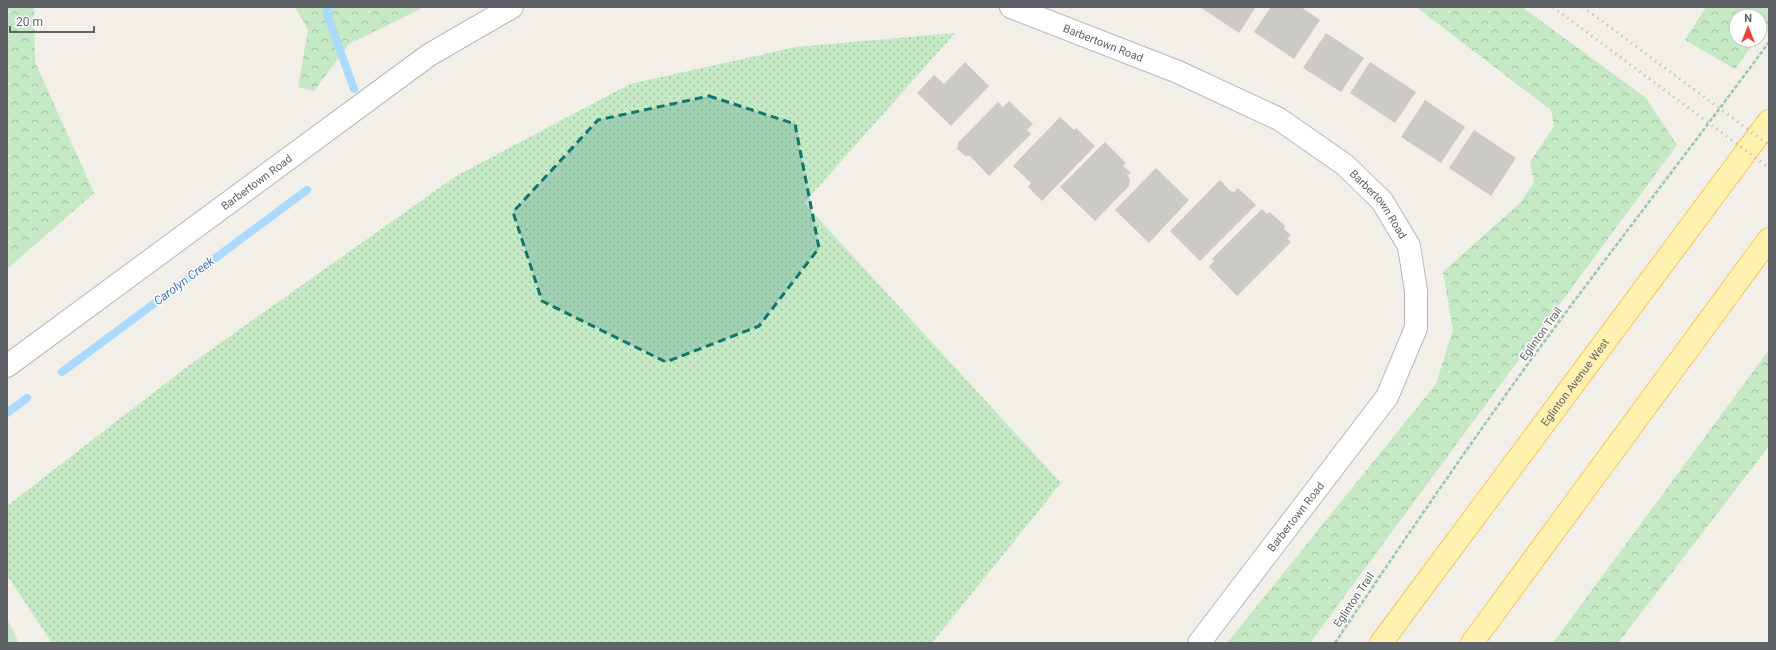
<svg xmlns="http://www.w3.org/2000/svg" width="1776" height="650" viewBox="0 0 1776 650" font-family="Roboto,sans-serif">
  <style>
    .forest { fill: url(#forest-crowns) }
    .park { fill: url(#park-dots) }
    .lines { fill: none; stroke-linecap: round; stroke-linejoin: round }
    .stream { stroke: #aadaff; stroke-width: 8 }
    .building { fill: #cccac5 }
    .minor-casing { stroke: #b5b8bc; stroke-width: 24 }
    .major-casing { stroke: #f2c960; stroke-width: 24 }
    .path { stroke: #9cc7a9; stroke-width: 2.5; stroke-dasharray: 4 2; stroke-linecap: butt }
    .minor { stroke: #fff; stroke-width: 22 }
    .major { stroke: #fff2af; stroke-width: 22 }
    .rail { stroke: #b6b7b8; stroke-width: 3; stroke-dasharray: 1 5; stroke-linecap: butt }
    .marked { fill: #0f766e; fill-opacity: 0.2; stroke: #0f766e; stroke-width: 3; stroke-dasharray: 8 5; stroke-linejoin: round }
    .labels { text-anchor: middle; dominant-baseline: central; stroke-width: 3; stroke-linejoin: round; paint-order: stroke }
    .street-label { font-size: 11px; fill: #5f6368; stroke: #fff }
    .water-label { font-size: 12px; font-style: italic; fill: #4174aa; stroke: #fff }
  </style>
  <defs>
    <pattern id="forest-crowns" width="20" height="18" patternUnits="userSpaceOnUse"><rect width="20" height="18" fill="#c5e8c5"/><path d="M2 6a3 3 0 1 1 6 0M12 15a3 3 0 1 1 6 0" fill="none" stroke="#a3c0a4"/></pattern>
    <pattern id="park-dots" width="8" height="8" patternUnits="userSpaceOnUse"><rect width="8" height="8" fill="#c5e8c5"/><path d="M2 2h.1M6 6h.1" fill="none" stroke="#a3c0a4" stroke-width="1.8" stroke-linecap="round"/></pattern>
  </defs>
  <rect width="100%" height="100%" fill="#f1efe8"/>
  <path class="forest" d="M 7,7 L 34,7 L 35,62 L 94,193 L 7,269 Z
    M 295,7 L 424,7 L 349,44 L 314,91 L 298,87 L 308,30 Z
    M 1416,7 L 1522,7 L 1646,98 L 1677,145 L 1310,643 L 1227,643 L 1436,384 L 1453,330 L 1443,272 L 1521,202 L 1534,182 L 1530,162 L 1554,126 L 1551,110 Z
    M 1706,7 L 1769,7 L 1769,22 L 1760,35 L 1760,16 L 1736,16 L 1736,40 L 1756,40 L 1735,69 L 1685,40 Z
    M 1769,350 L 1769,446 L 1618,643 L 1553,643 Z
    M 7,619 L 19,643 L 7,643 Z"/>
  <path class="park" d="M 955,33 L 804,203 L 1061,483 L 932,643 L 52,643 L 7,575 L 7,506 L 188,366 L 456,176 L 630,84 L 796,47 Z"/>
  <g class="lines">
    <path class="stream" d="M 327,7 L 327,14 L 354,89
      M 62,372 L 307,190
      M 7,413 L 27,398"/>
  </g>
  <path class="building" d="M 1200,7 L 1256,7 L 1239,33 Z
    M 1271,7 L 1301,7 L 1320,20 L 1294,59 L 1254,32 Z
    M 1326,33 L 1364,58 L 1341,92 L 1303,68 Z
    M 965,62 L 989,86 L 951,126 L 917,93 L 934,75 L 944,84 Z
    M 1370,62 L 1416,92 L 1395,123 L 1350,93 Z
    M 1425,100 L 1465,127 L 1441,163 L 1401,137 Z
    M 1009,101 L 1033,124 L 1027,130 L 1031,134 L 989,176 L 970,156 L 965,156 L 957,149 L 958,143 L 998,102 L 1003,107 Z
    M 1060,117 L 1074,130 L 1076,128 L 1095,146 L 1042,201 L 1028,187 L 1031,183 L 1013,166 Z
    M 1474,130 L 1516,158 L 1491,196 L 1449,168 Z
    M 1105,142 L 1126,163 L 1123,166 L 1131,173 L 1127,176 L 1130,179 L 1129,186 L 1095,221 L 1060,187 Z
    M 1156,168 L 1189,200 L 1149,243 L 1115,210 Z
    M 1220,180 L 1230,191 L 1234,192 L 1238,188 L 1256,205 L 1200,261 L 1170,231 Z
    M 1262,209 L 1267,214 L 1270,212 L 1285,226 L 1284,229 L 1291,235 L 1287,239 L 1291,242 L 1237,296 L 1209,267 L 1214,261 L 1212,259 Z"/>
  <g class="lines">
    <g class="minor-casing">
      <g id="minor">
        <path id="s1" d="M 1011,7 L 1178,72 L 1279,119 L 1345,165 L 1382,201 L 1409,246 L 1416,291 L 1416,328 L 1387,397 L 1199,643"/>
        <path id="s2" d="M 7,366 L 429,55 L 512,7"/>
      </g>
    </g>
    <g class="major-casing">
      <g id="major">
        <path id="s3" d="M 1381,643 L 1769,121"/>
        <path d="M 1472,643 L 1769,239"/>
      </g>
    </g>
    <path class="path" d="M 1335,643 C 1402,543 1470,443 1541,346 C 1616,244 1694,144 1769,42"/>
    <use href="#minor" class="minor"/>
    <use href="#major" class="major"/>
    <path class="rail" d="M 1553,7 L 1769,168
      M 1583,7 L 1769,145"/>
  </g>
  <path class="marked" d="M 709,96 L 795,124 L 819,248 L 759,326 L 666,362 L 542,301 L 513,212 L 598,120 Z"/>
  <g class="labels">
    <g class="street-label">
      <text stroke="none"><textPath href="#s1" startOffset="99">Barbertown Road</textPath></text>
      <text stroke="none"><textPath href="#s2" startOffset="310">Barbertown Road</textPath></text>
      <text stroke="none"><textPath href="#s1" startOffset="423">Barbertown Road</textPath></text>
      <text transform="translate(1541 334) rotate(-54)">Eglinton Trail</text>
      <text stroke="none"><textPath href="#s3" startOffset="325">Eglinton Avenue West</textPath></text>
      <text transform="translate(1296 517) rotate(-52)">Barbertown Road</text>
      <text transform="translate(1354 600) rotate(-56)">Eglinton Trail</text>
    </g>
    <g class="water-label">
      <text transform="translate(184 281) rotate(-37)">Carolyn Creek</text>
    </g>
  </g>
  <rect width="1776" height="650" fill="none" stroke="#5f6368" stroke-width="16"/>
  <g transform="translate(1748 28)"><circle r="19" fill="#ffffff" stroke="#bfc1c3"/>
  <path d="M0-3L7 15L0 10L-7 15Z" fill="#ea4335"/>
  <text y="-6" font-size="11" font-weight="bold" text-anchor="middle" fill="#5f6368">N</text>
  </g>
  <path d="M10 26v6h84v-6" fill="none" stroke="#5f6368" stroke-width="2"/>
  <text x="16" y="26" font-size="12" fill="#5f6368" stroke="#ffffff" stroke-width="3" paint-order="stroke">20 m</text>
</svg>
